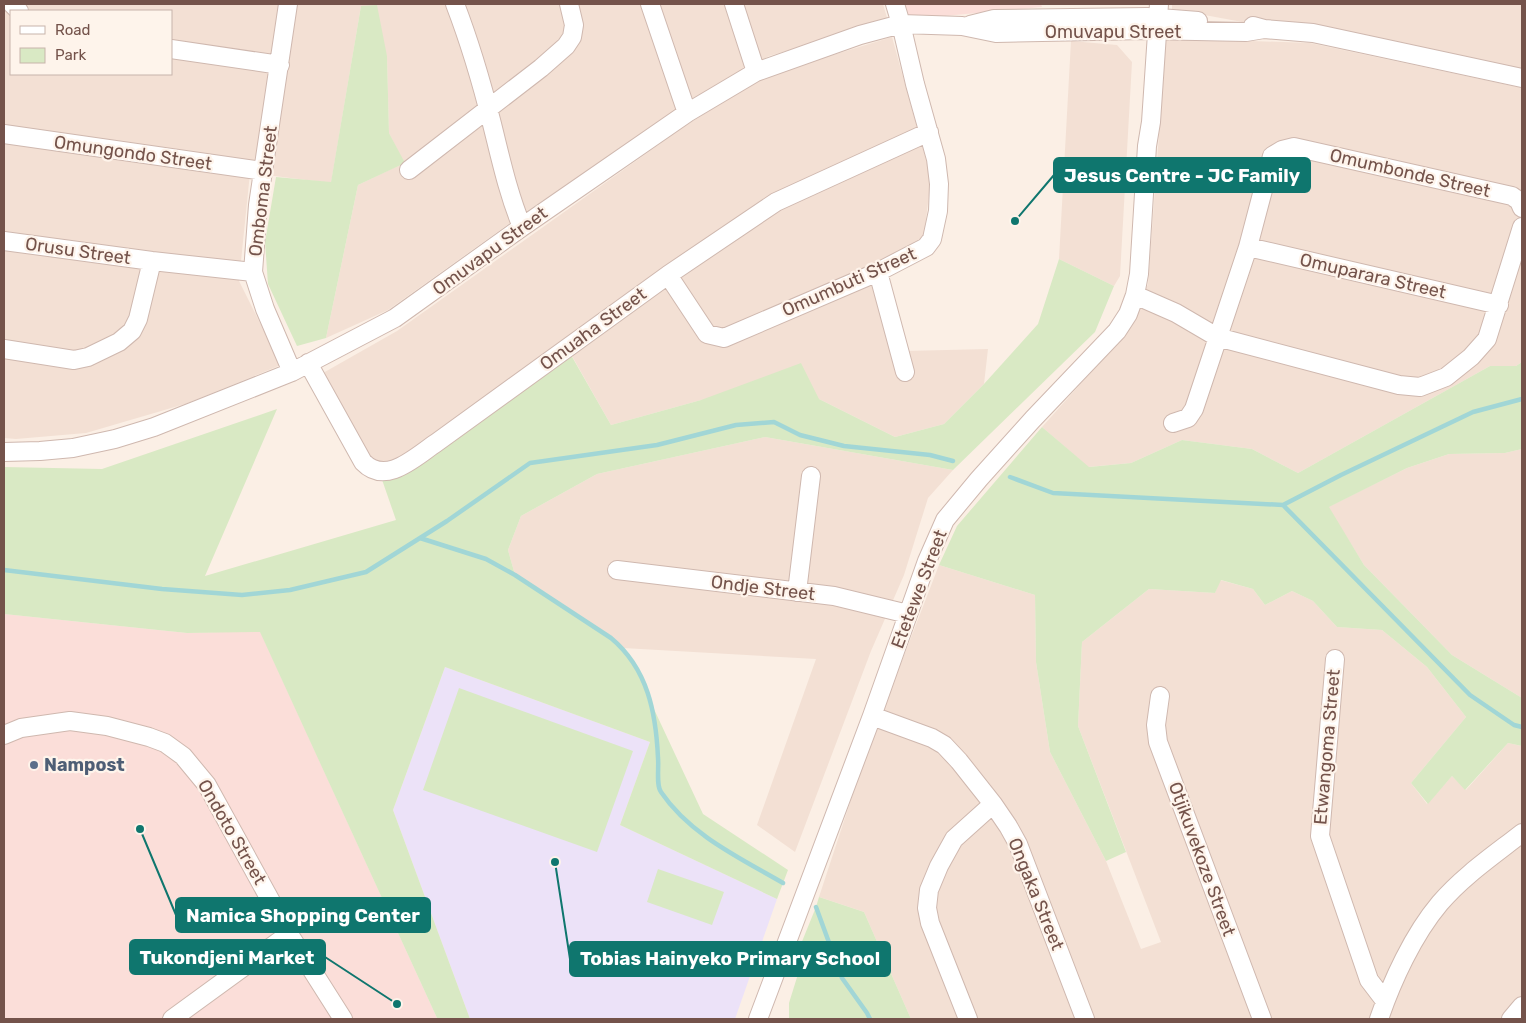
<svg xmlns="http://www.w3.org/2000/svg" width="1526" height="1023" viewBox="0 0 1526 1023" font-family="Rubik,sans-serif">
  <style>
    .residential { fill: #f3e0d4; fill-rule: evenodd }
    .commercial { fill: #fbded9 }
    .education { fill: #ece2f8 }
    .green { fill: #d9e9c4 }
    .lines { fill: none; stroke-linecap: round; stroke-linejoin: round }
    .stream { stroke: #a1d6d6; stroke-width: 4.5 }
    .minor-casing { stroke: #cfb8af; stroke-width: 20 }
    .minor { stroke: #fff; stroke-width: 18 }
    .service-dot { fill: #5c6f8a; stroke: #fef4eb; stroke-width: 2 }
    .labels { text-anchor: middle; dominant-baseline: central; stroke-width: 4.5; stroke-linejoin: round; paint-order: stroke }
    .street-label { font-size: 18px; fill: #74534b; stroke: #fef4eb }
    .service-label { font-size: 18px; font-weight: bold; fill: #4e5e75; stroke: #fef4eb; text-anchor: start }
    .leader { fill: none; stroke: #0f766e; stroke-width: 2 }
    .callout-dot { fill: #0f766e; stroke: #fef4eb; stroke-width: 2 }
    .callout { fill: #0f766e; stroke: #0f766e; stroke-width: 2 }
    .callout-label { font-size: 19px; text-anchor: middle; font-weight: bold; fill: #fff }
  </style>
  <rect width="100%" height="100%" fill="#fbefe5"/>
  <path class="residential" d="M 4,4 L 883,4 L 888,21 L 769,56 L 699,96 L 527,211 L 388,310 L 326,338 L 358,185 L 404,163 L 389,133 L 387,56 L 361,6 L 331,183 L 250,173 L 239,281 L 281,365 L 185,404 L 86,433 L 16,439 L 4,438 ZM 11,11 L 171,11 L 171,74 L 11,74 Z
    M 1172,4 L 1522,4 L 1522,74 L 1172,9 Z
    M 892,37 L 931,178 L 923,244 L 875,268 L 905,351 L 988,349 L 984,384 L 944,424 L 895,437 L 819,399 L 701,400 L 611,425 L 568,349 L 379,471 L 316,377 L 397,331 L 685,126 L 767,75 Z
    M 1166,38 L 1310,43 L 1522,88 L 1522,362 L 1516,366 L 1490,366 L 1298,473 L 1252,449 L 1182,440 L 1131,463 L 1088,467 L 1042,427 L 1126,333 L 1148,284 Z
    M 1071,41 L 1117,45 L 1132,62 L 1120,276 L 1114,286 L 1059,259 Z
    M 765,437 L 953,470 L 928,498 L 904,575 L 871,651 L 795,852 L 757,825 L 816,659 L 623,648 L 611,638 L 515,575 L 508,550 L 521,516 L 597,474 Z
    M 1522,449 L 1522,698 L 1452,655 L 1364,565 L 1328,507 L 1407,468 L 1449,454 L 1505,453 Z
    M 939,565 L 1035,595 L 1036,662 L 1050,752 L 1106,861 L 1141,949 L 1161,942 L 1078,726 L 1082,642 L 1149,589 L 1215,593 L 1220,580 L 1253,589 L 1265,605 L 1292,591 L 1313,601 L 1337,627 L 1382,630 L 1427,667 L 1466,717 L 1411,783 L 1427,804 L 1452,776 L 1466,790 L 1508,743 L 1522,746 L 1522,1019 L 911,1019 L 864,912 L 819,897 L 866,754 Z"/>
  <path class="commercial" d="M 895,4 L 1041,4 L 1042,7 L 900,20 Z
    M 4,614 L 187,633 L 260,631 L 437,1018 L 444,1019 L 4,1019 Z"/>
  <path class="education" d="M 445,667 L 650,742 L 620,825 L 777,899 L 735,1019 L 470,1019 L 393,810 Z"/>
  <path class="green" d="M 377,5 L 387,56 L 389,133 L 405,163 L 358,185 L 326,338 L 297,346 L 268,284 L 265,242 L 276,177 L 331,182 L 361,6 Z
    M 1059,259 L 1114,286 L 1095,332 L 953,470 L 765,437 L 597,474 L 521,516 L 508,550 L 515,575 L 611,638 L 623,648 L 640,673 L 653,707 L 703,814 L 788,870 L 777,899 L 620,825 L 650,742 L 445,667 L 393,810 L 470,1019 L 437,1018 L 260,632 L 187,633 L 4,614 L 4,467 L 102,469 L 277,409 L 205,576 L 396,520 L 379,471 L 567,348 L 611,425 L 701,400 L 801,363 L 819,399 L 895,437 L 944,424 L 984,384 L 1038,324 Z
    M 1522,362 L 1522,449 L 1505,453 L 1449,454 L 1407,468 L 1329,507 L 1364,565 L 1452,655 L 1522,698 L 1522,746 L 1508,743 L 1465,790 L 1452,776 L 1428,804 L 1411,783 L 1466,717 L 1427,667 L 1382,630 L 1337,627 L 1313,601 L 1292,591 L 1265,605 L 1253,589 L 1221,580 L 1215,593 L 1149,589 L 1082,642 L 1078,726 L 1126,852 L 1106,861 L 1050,752 L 1036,662 L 1035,595 L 939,565 L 957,526 L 1042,427 L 1089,467 L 1131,463 L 1182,440 L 1252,449 L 1298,473 L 1490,366 L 1516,366 Z
    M 459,688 L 633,751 L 597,852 L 423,790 Z
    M 658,869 L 724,892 L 712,925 L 647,902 Z
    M 819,897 L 864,912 L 911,1019 L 789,1019 L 789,1003 L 803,958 L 801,944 L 816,907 Z"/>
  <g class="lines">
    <path class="stream" d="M 1010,477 L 1053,493 L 1283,505 L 1341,475 L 1473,412 L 1522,399
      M 1283,505 L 1470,695 L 1514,725 L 1522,727
      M 420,538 L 486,559 L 515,575 L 611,638 C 648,669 656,713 658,758 C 659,768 656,785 661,792 C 690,835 740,858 783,883
      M 4,570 L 162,589 L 242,595 L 290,590 L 366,572 L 447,521 L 530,463 L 657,445 L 736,425 L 774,422 L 800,435 L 844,446 L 930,455 L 953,461
      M 816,907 L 842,978 L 867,1013 L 870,1019"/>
    <g class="minor-casing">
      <path id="minor" d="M 12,4 L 19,11
        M 288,4 L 258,205 L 253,272 L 265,309 L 292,372
        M 455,4 C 470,43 482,84 492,124 C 501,160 508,193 522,227
        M 650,4 L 687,113
        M 734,4 L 756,72
        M 970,25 L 994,19 L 1147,17 L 1198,21
        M 1253,26 L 1264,29 L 1313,33 L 1522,78
        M 171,49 L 280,65
        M 4,134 L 263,171
        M 409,170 L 541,68 L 566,46 L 572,37 L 574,25 L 569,4
        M 4,241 L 152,261 L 253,272
        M 1248,247 L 1499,305
        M 878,272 L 905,372
        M 668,275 L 707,334 L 724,338 L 878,272 L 926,247 L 932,239 L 938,211 L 939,184 L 936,159 L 915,84 L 901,24 L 895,4
        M 1135,295 L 1176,313 L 1217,337 L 1399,385 L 1420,387 L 1446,377 L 1471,357 L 1487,339 L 1522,227
        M 4,349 L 74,360 L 88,357 L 119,342 L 132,331 L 138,319 L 152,261
        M 308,363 L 363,462 C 386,486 415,457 436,443 L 668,275 L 776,202 L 929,132
        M 1173,423 L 1188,418 L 1194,409 L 1248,247 L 1272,156 L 1282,150 L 1294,147 L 1512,196 L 1519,201 L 1522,208
        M 4,452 L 40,451 L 73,448 L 115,439 L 154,427 L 292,372 L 395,318 L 522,227 L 687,113 L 756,72 L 860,35 L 901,24 L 962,26 L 996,33 L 1146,30 L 1246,32 L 1264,29
        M 617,570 L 834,596 L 908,614
        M 797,592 L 811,476
        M 1335,659 L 1320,836 L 1369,980 L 1385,1001
        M 1160,696 L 1156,725 L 1158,742 L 1262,1019
        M 872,716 L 932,738 L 944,745 L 959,761 L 993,804 L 1008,826 L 1018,844 L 1085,1019
        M 4,735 L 21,728 L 70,721 L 107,726 L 149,737 L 165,743 L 183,756 L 207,785 L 289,934 L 343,1019
        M 172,1019 L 289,934
        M 758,1019 L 872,716 L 927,561 L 945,520 L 979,479 L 1033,419 L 1117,331 L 1128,314 L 1135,295 L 1139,274 L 1147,146 L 1151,122 L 1159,4
        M 968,1019 L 930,923 L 927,908 L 929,890 L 939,866 L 954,839 L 993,804
        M 1379,1019 C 1392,981 1413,935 1440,903 C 1463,876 1494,855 1522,833
        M 1511,1019 L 1522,1006"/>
    </g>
    <use href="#minor" class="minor"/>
  </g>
  <circle class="service-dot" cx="34" cy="765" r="5"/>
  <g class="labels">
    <g class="street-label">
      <text x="1113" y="32">Omuvapu Street</text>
      <text transform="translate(133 153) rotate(8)">Omungondo Street</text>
      <text transform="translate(1410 173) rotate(13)">Omumbonde Street</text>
      <text transform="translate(263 191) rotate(-83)">Omboma Street</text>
      <text transform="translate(78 251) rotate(8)">Orusu Street</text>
      <text transform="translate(490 251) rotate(-36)">Omuvapu Street</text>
      <text transform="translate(1373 276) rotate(13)">Omuparara Street</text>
      <text transform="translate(849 282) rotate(-24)">Omumbuti Street</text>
      <text transform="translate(593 329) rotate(-36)">Omuaha Street</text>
      <text transform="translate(763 588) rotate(7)">Ondje Street</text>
      <text transform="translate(919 589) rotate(-69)">Etetewe Street</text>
      <text transform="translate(1327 747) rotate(-85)">Etwangoma Street</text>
      <text transform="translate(232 832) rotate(60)">Ondoto Street</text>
      <text transform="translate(1202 859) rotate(70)">Otjikuvekoze Street</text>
      <text transform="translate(1036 894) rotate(68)">Ongaka Street</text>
    </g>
    <g class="service-label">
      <text x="44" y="765">Nampost</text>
    </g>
  </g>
  <path class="leader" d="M1015 221L1054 175M140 829L176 915M397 1004L325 957M555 862L570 959"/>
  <g class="callout-dot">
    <circle cx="1015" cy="221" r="5"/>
    <circle cx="140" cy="829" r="5"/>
    <circle cx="397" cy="1004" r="5"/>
    <circle cx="555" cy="862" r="5"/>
  </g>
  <g class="callout">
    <rect x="1054" y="158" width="256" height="34" rx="5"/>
    <rect x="176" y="898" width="254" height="34" rx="5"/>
    <rect x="130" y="940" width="195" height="34" rx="5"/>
    <rect x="570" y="942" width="320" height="34" rx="5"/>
  </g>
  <g class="callout-label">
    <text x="1182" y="182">Jesus Centre - JC Family</text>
    <text x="303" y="922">Namica Shopping Center</text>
    <text x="227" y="964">Tukondjeni Market</text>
    <text x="730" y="965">Tobias Hainyeko Primary School</text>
  </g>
  <rect width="1526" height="1023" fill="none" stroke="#74534b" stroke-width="10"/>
  <rect x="10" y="10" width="162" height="65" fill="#fef4eb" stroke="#c7b4ab"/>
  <rect x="20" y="26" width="25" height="8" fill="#ffffff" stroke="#c7b4ab"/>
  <text x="55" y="35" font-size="15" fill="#74534b">Road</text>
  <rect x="20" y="48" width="25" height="15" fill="#d9e9c4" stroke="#c7b4ab"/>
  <text x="55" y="60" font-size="15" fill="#74534b">Park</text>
</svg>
